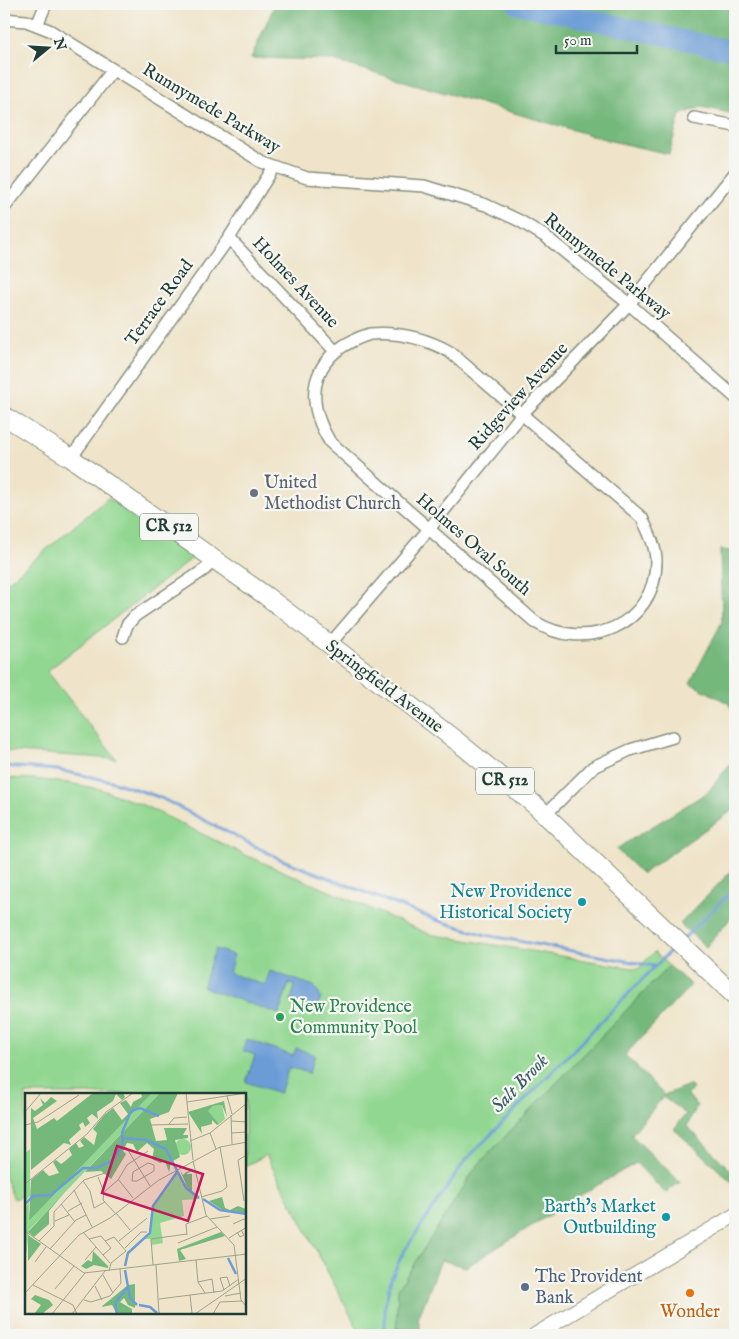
<svg xmlns="http://www.w3.org/2000/svg" width="739" height="1339" viewBox="0 0 739 1339" font-family="'IM FELL English',serif">
  <style>
    .green { fill: #92d791; stroke: #588a62 }
    .forest { fill: #75b87b; stroke: #4a7a58 }
    .water { fill: #6c9cd6; stroke: #466c85 }
    .lines { fill: none; stroke-linecap: round; stroke-linejoin: round }
    .stream { stroke: #6c9cd6; stroke-width: 3 }
    .river { stroke: #6c9cd6; stroke-width: 20 }
    .minor-casing { stroke: #87907e; stroke-width: 14 }
    .tertiary-casing { stroke: #87907e; stroke-width: 16 }
    .primary-casing { stroke: #87907e; stroke-width: 20 }
    .minor { stroke: #fff; stroke-width: 11 }
    .tertiary { stroke: #fff; stroke-width: 14 }
    .primary { stroke: #fff; stroke-width: 18 }
    .worship-dot { fill: #6b7280; stroke: #f6f6f2; stroke-width: 2 }
    .culture-dot { fill: #0f9aa8; stroke: #f6f6f2; stroke-width: 2 }
    .leisure-dot { fill: #2e9e5b; stroke: #f6f6f2; stroke-width: 2 }
    .service-dot { fill: #5c6f8a; stroke: #f6f6f2; stroke-width: 2 }
    .food-dot { fill: #e8710a; stroke: #f6f6f2; stroke-width: 2 }
    .labels { text-anchor: middle; dominant-baseline: central; stroke-width: 4.5; stroke-linejoin: round; paint-order: stroke }
    .shield { fill: #f6f6f2; stroke: #60746d; stroke-width: 1 }
    .shield-label { font-size: 16px; font-weight: bold; fill: #1f3d34 }
    .street-label { font-size: 18px; fill: #1f3d34; stroke: #f6f6f2 }
    .worship-label { font-size: 18px; fill: #5b616d; stroke: #f6f6f2; text-anchor: start }
    .culture-label { font-size: 18px; fill: #0d838f; stroke: #f6f6f2; text-anchor: end }
    .leisure-label { font-size: 18px; fill: #27864d; stroke: #f6f6f2; text-anchor: start }
    .service-label { font-size: 18px; fill: #4e5e75; stroke: #f6f6f2; text-anchor: start }
    .food-label { font-size: 18px; fill: #c56008; stroke: #f6f6f2 }
    .water-label { font-size: 19px; font-style: italic; fill: #365a65; stroke: #f6f6f2 }
    .inset-river { fill: none; stroke: #6c9cd6; stroke-width: 2.5 }
    .inset-road { fill: none; stroke: #9ca18d; stroke-width: 1 }
    .view { fill: #c2185b; fill-opacity: 0.15; stroke: #c2185b; stroke-width: 2.5 }
    .inset-edge { fill: none; stroke: #1f3d34; stroke-width: 2.5 }
  </style>
  <rect width="100%" height="100%" fill="#f6f6f2"/>
  <filter id="ink" filterUnits="userSpaceOnUse"><feTurbulence type="fractalNoise" baseFrequency=".02" numOctaves="2"/><feDisplacementMap in="SourceGraphic" scale="10" xChannelSelector="R" yChannelSelector="G"/><feConvolveMatrix kernelMatrix="1 2 1 2 8 2 1 2 1" color-interpolation-filters="sRGB"/></filter>
  <filter id="wash" filterUnits="userSpaceOnUse"><feTurbulence type="fractalNoise" baseFrequency=".0096" numOctaves="4" result="noise"/><feDisplacementMap in="SourceGraphic" scale="20" xChannelSelector="R" yChannelSelector="G"/><feGaussianBlur stdDeviation="1.12" result="paint"/><feColorMatrix in="noise" values="0 0 0 0 0 0 0 0 0 0 0 0 0 0 0 0 0 1.4 0 .05"/><feComposite in="paint" operator="in"/></filter>
  <g filter="url(#wash)">
    <rect width="100%" height="100%" fill="#efe4c9"/>
    <path class="green" d="M 108,498 L 195,556 L 47,671 L 116,759 L 4,751 L 4,631 L 9,626 L 4,620 L 4,585 Z
      M 4,778 L 34,779 L 68,783 L 100,789 L 143,805 L 243,854 L 429,934 L 638,969 L 654,952 L 669,966 L 477,1166 L 398,1289 L 396,1335 L 361,1335 L 266,1155 L 245,1166 L 245,1094 L 26,1094 L 26,1193 L 14,1199 L 4,1176 Z"/>
    <path class="forest" d="M 275,4 L 735,4 L 735,114 L 701,107 L 680,115 L 669,154 L 611,141 L 331,60 L 251,58 Z
      M 720,550 L 735,551 L 735,714 L 728,703 L 690,683 L 722,622 Z
      M 735,757 L 735,811 L 733,810 L 642,874 L 616,849 L 708,792 Z
      M 735,867 L 735,913 L 706,947 L 680,924 Z
      M 669,966 L 691,985 L 625,1055 L 664,1095 L 689,1085 L 693,1088 L 688,1095 L 697,1106 L 687,1126 L 735,1175 L 735,1185 L 674,1129 L 686,1114 L 663,1097 L 631,1135 L 680,1182 L 665,1193 L 636,1163 L 584,1193 L 466,1267 L 441,1260 L 418,1319 L 422,1335 L 396,1335 L 398,1289 L 477,1166 Z"/>
    <path class="water" d="M 215,949 L 234,955 L 229,973 L 265,985 L 270,971 L 314,986 L 321,998 L 315,1012 L 310,1014 L 296,1009 L 291,1000 L 295,986 L 289,983 L 279,1014 L 202,987 Z
      M 247,1039 L 293,1056 L 296,1048 L 315,1055 L 309,1073 L 289,1067 L 280,1093 L 246,1082 L 255,1055 L 243,1051 Z"/>
    <g class="lines">
      <path class="stream" d="M 4,766 L 57,770 L 111,781 L 159,797 L 280,859 L 436,920 L 486,935 L 654,966
        M 683,939 L 735,888
        M 385,1335 L 385,1306 L 391,1279 L 403,1253 L 464,1162 L 675,946"/>
      <path class="river" d="M 517,4 L 735,51"/>
    </g>
  </g>
  <g filter="url(#ink)">
    <g class="lines">
      <g class="minor-casing">
        <path id="minor" d="M 4,19 L 26,21 L 49,30 L 262,162 L 307,178 L 424,186 L 486,205 L 520,221 L 546,237 L 629,304 L 735,397
          M 37,25 L 46,4
          M 694,118 L 735,126
          M 4,208 L 113,70
          M 229,238 L 335,351
          M 370,334 C 398,332 425,338 450,352 L 642,518 C 648,531 656,546 656,561 C 656,626 585,653 535,622 L 330,442 C 300,393 315,351 370,334 Z
          M 71,458 L 229,238 L 274,167
          M 123,637 L 127,625 L 135,616 L 204,570 L 215,560
          M 329,645 L 429,529 L 522,414 L 629,304 L 735,173
          M 545,815 L 593,767 L 630,750 L 673,737"/>
      </g>
      <g class="tertiary-casing">
        <path id="tertiary" d="M 535,1335 L 735,1215"/>
      </g>
      <g class="primary-casing">
        <path id="primary" d="M 4,416 L 71,458 L 266,596 L 458,742 L 536,806 L 735,996"/>
      </g>
      <use href="#minor" class="minor"/>
      <use href="#tertiary" class="tertiary"/>
      <use href="#primary" class="primary"/>
    </g>
  </g>
  <circle class="worship-dot" cx="254" cy="493" r="5"/>
  <g class="culture-dot">
    <circle cx="582" cy="902" r="5"/>
    <circle cx="666" cy="1217" r="5"/>
  </g>
  <circle class="leisure-dot" cx="280" cy="1017" r="5"/>
  <circle class="service-dot" cx="525" cy="1287" r="5"/>
  <circle class="food-dot" cx="690" cy="1293" r="5"/>
  <g class="labels">
    <g class="shield">
      <rect x="140" y="513.5" width="58" height="27" rx="4"/>
      <rect x="476" y="767.5" width="58" height="27" rx="4"/>
    </g>
    <g class="shield-label">
      <text x="169" y="527">CR 512</text>
      <text x="505" y="781">CR 512</text>
    </g>
    <g class="street-label">
      <text transform="translate(211 109) rotate(31)">Runnymede Parkway</text>
      <text transform="translate(607 267) rotate(39)">Runnymede Parkway</text>
      <text transform="translate(295 283) rotate(47)">Holmes Avenue</text>
      <text transform="translate(160 303) rotate(-54)">Terrace Road</text>
      <text transform="translate(519 397) rotate(-48)">Ridgeview Avenue</text>
      <text transform="translate(473 545) rotate(41)">Holmes Oval South</text>
      <text transform="translate(384 687) rotate(37)">Springfield Avenue</text>
    </g>
    <g class="worship-label">
      <text x="264" y="483">United<tspan x="264" dy="21">Methodist Church</tspan></text>
    </g>
    <g class="culture-label">
      <text x="572" y="892">New Providence<tspan x="572" dy="21">Historical Society</tspan></text>
      <text x="656" y="1207">Barth's Market<tspan x="656" dy="21">Outbuilding</tspan></text>
    </g>
    <g class="leisure-label">
      <text x="290" y="1007">New Providence<tspan x="290" dy="21">Community Pool</tspan></text>
    </g>
    <g class="service-label">
      <text x="535" y="1277">The Provident<tspan x="535" dy="21">Bank</tspan></text>
    </g>
    <g class="food-label">
      <text x="690" y="1312">Wonder</text>
    </g>
    <g class="water-label">
      <text transform="translate(520 1084) rotate(-46)">Salt Brook</text>
    </g>
  </g>
  <g transform="translate(25 1093)">
    <rect width="221" height="221" fill="#efe4c9"/>
    <path d="M 127,0 L 135,0 L 4,137 L 0,173 L 0,115 L 4,109 L 4,128 ZM 197,12 L 200,26 L 194,31 L 182,18 L 188,13 ZM150 54a8 8 0 1 1 16 0a8 8 0 1 1-16 0ZM 5,56 L 5,103 L 0,108 L 0,60 ZM 153,78 L 162,94 L 175,106 L 157,107 L 159,123 L 135,130 L 138,150 L 127,152 L 126,146 L 120,146 L 126,137 L 127,116 Z" fill="#92d791"/>
    <path d="M 68,0 L 98,0 L 100,4 L 97,7 L 91,1 L 88,8 L 72,19 L 73,26 L 67,21 L 62,25 L 65,30 L 60,34 L 58,29 L 54,32 L 56,36 L 44,47 L 46,52 L 39,50 L 6,77 L 6,15 L 10,18 L 18,12 L 15,5 L 20,10 L 26,4 L 32,8 L 8,25 L 12,36 L 29,25 L 32,28 ZM 116,0 L 127,0 L 4,128 L 6,87 L 18,77 L 24,83 L 34,80 L 28,69 L 31,67 L 36,71 L 39,69 L 47,62 L 44,56 L 51,50 L 54,55 L 59,53 L 55,48 L 59,44 L 69,52 L 72,40 L 68,36 L 79,22 L 88,15 L 97,27 L 103,21 L 95,10 L 101,7 L 106,14 L 108,9 L 117,4 ZM 135,0 L 153,0 L 144,19 L 125,26 L 131,48 L 142,47 L 139,35 L 162,35 L 158,42 L 163,42 L 163,45 L 150,47 L 155,64 L 148,68 L 152,75 L 146,69 L 144,79 L 140,68 L 135,70 L 127,66 L 129,56 L 122,50 L 112,59 L 108,51 L 102,50 L 98,58 L 101,61 L 86,86 L 76,78 L 60,79 ZM 199,8 L 202,24 L 197,12 L 188,13 L 183,18 L 194,31 L 192,32 L 187,27 L 187,31 L 176,34 L 177,41 L 163,19 ZM 155,77 L 158,82 L 161,79 L 169,77 L 161,81 L 167,81 L 167,98 L 175,104 L 168,102 L 162,94 ZM 39,100 L 24,118 L 24,131 L 9,144 L 3,139 ZM 197,104 L 200,115 L 205,117 L 213,113 L 221,116 L 221,120 L 199,118 L 184,108 ZM 196,139 L 200,143 L 155,157 L 161,166 L 154,168 L 152,156 ZM 3,142 L 16,151 L 3,168 ZM 68,158 L 83,173 L 83,175 L 69,172 L 61,176 L 56,173 L 63,167 L 67,169 ZM 110,191 L 110,215 L 103,212 L 99,205 L 95,209 L 107,216 L 107,221 L 92,221 L 87,212 L 76,214 L 103,192 ZM 10,202 L 24,207 L 28,212 L 17,221 L 9,221 L 16,212 L 6,206 Z" fill="#75b87b"/>
    <path class="inset-river" d="M 97,45 L 121,47 L 141,56 L 161,95 L 174,105M 178,106 L 195,117 L 222,121M 0,111 L 8,103 L 26,102 L 58,75 L 72,75 L 88,67 L 98,51 L 97,40 L 106,18 L 115,15 L 134,23M 203,165 L 211,181M 100,173 L 103,160 L 125,140 L 128,113 L 152,79M 100,177 L 105,205 L 112,212M 114,212 L 125,214 L 132,220M 92,221 L 90,210 L 102,195"/>
    <path class="inset-road" d="M 161,0 L 168,67M 202,3 L 207,21M 162,9 L 221,0M 0,19 L 16,0M 206,22 L 207,51M 206,28 L 222,29M 144,31 L 149,25 L 162,24M 0,32 L 13,29 L 54,2M 126,32 L 163,31M 185,40 L 191,56M 206,40 L 222,39M 165,48 L 185,40 L 222,10M 101,54 L 125,93M 168,68 L 181,122 L 209,152 L 216,207 L 222,214M 123,70 L 129,72 L 129,78 L 112,88 L 107,88 L 108,79 ZM 73,84 L 79,99M 93,86 L 108,105M 58,88 L 65,98 L 69,115 L 80,109M 0,91 L 62,41 L 81,19 L 108,0M 49,97 L 67,134M 176,104 L 197,98 L 202,94 L 195,54M 219,108 L 213,67 L 222,62M 36,111 L 50,129M 43,118 L 57,110M 90,120 L 78,107 L 79,99 L 93,87 L 102,72 L 123,58M 91,120 L 105,137M 185,126 L 205,123M 30,128 L 44,122M 208,131 L 219,126 L 222,129M 0,138 L 59,180 L 222,161M 58,139 L 85,170M 212,139 L 215,144 L 219,142 L 216,137M 162,142 L 161,131 L 182,123M 204,145 L 222,134M 64,146 L 76,143 L 86,155 L 78,162M 14,148 L 29,133 L 29,119 L 59,87 L 80,80M 80,148 L 89,144 L 101,158 L 86,170 L 84,178M 94,148 L 122,125M 153,150 L 192,134M 100,155 L 116,139 L 122,139M 25,156 L 51,127 L 61,122M 60,167 L 71,154M 171,167 L 173,189 L 180,200M 10,169 L 21,154M 128,172 L 126,146 L 162,141M 131,172 L 134,221M 78,182 L 88,200M 173,189 L 187,186 L 189,200M 8,192 L 48,212 L 52,221M 70,193 L 77,207M 30,196 L 49,173M 199,197 L 195,185 L 202,184 L 205,193M 0,200 L 54,142 L 85,125 L 134,87 L 195,54 L 222,49M 165,202 L 167,220M 200,203 L 216,200M 134,206 L 197,198 L 214,186M 59,207 L 66,209 L 85,203 L 96,190 L 95,176M 27,221 L 60,180M 47,221 L 80,178M 170,221 L 222,185M 188,221 L 195,209 L 217,208"/>
    <path class="view" d="M 92,53 L 178,81 L 163,128 L 77,100 Z"/>
    <rect width="221" height="221" class="inset-edge"/>
  </g>
  <rect width="739" height="1339" fill="none" stroke="#f6f6f2" stroke-width="20"/>
  <g transform="translate(48 48) rotate(72)" stroke="#f6f6f2" stroke-width="4" paint-order="stroke">
  <path d="M0-4L9 19L0 12L-9 19Z" fill="#1f3d34"/>
  <text y="-8" font-size="14" font-weight="bold" text-anchor="middle" fill="#1f3d34">N</text>
  </g>
  <path d="M556 45v8h81v-8" fill="none" stroke="#1f3d34" stroke-width="2.5"/>
  <text x="564" y="45" font-size="15" fill="#1f3d34" stroke="#f6f6f2" stroke-width="4" paint-order="stroke">50 m</text>
</svg>
